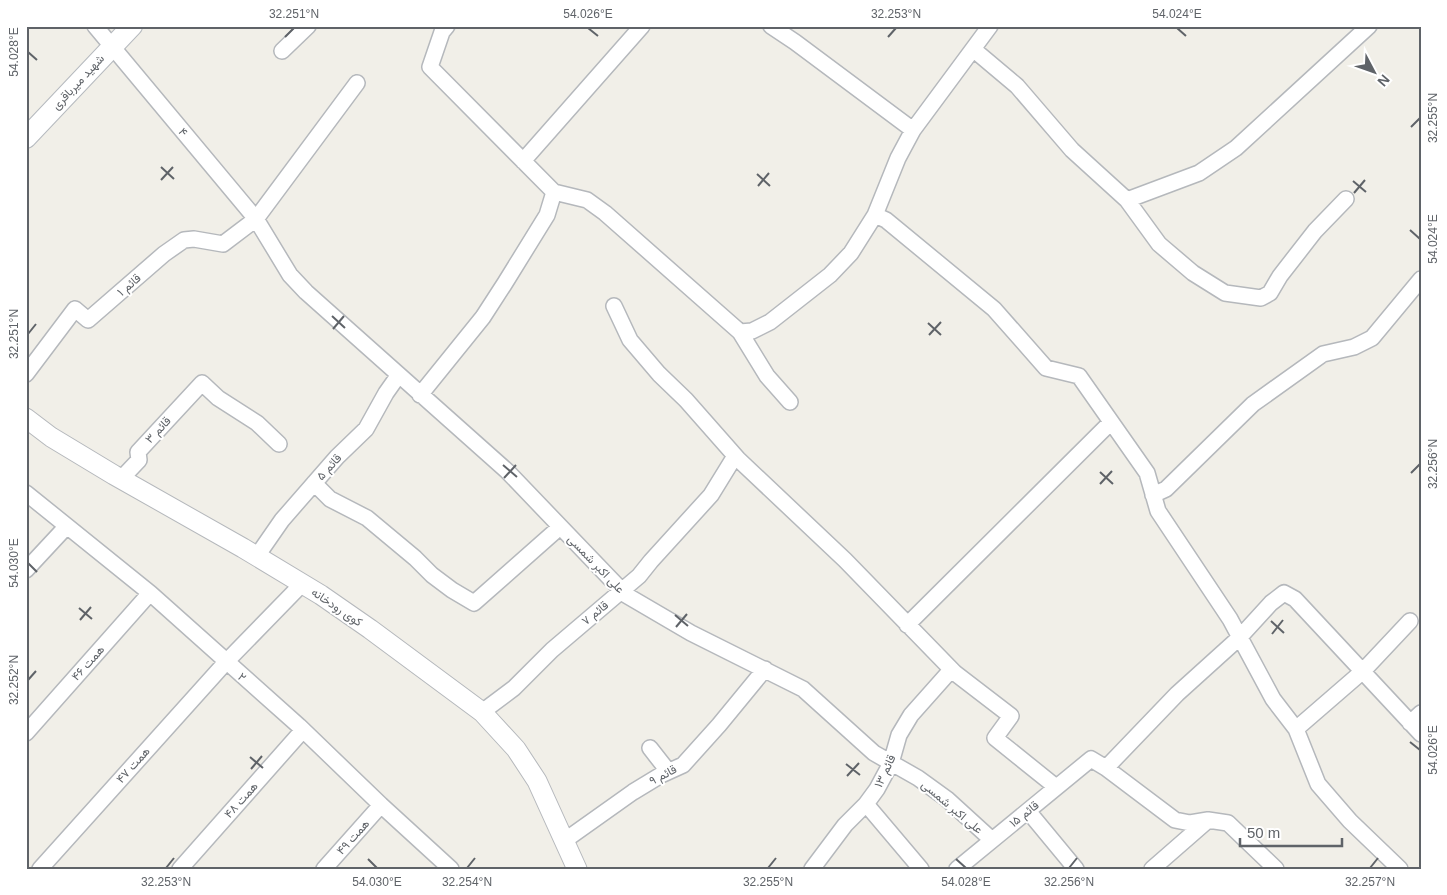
<svg xmlns="http://www.w3.org/2000/svg" width="1447" height="895" viewBox="0 0 1447 895" font-family="Arial,Vazirmatn,sans-serif">
  <style>
    .lines { fill: none; stroke-linecap: round; stroke-linejoin: round }
    .minor-casing { stroke: #b5b8bc; stroke-width: 18 }
    .tertiary-casing { stroke: #b5b8bc; stroke-width: 21 }
    .secondary-casing { stroke: #b6babf; stroke-width: 22 }
    .minor { stroke: #fff; stroke-width: 15 }
    .tertiary { stroke: #fff; stroke-width: 19 }
    .secondary { stroke: #fff; stroke-width: 20 }
    .ticks { fill: none; stroke: #5f6368; stroke-width: 2 }
    .labels { text-anchor: middle; dominant-baseline: central; stroke-width: 4; stroke-linejoin: round; paint-order: stroke }
    .street-label { font-size: 12px; fill: #5f6368; stroke: #fff }
    .neatline { fill: none; stroke: #5f6368; stroke-width: 2 }
    .ticks-label { font-size: 12px; text-anchor: middle; fill: #5f6368 }
  </style>
  <rect width="100%" height="100%" fill="#f1efe8"/>
  <g class="lines">
    <g class="minor-casing">
      <path id="minor" d="M 95,26 L 256,219 L 290,275 L 306,292 L 507,471 L 626,595 L 691,633 L 803,689 L 874,753 L 918,778 L 947,799 L 992,840
        M 771,26 L 795,42 L 913,130
        M 973,49 L 1017,86 L 1072,150 L 1127,200 L 1159,244 L 1193,273 L 1225,293 L 1261,298 L 1270,293 L 1280,276 L 1315,231 L 1346,199
        M 282,51 L 308,26
        M 523,161 L 642,26
        M 554,192 L 587,200 L 605,213 L 740,332 L 767,376 L 790,402
        M 1127,200 L 1199,173 L 1236,148 L 1369,26
        M 875,215 L 886,220 L 994,309 L 1046,368 L 1079,376 L 1147,473 L 1158,511 L 1230,619 L 1273,699 L 1296,729 L 1318,784 L 1350,821 L 1400,869
        M 614,306 L 630,340 L 659,374 L 686,400 L 738,459 L 845,560 L 955,673 L 1011,716 L 995,738 L 1056,787
        M 740,332 L 752,331 L 770,322 L 830,275 L 851,253 L 875,215 L 898,158 L 913,130 L 990,26
        M 26,374 L 75,309 L 88,320 L 164,254 L 184,240 L 194,239 L 223,244 L 256,219 L 357,83
        M 420,395 L 483,317 L 505,283 L 547,215 L 554,192 L 430,67 L 442,32 L 447,26
        M 121,479 L 139,460 L 138,452 L 202,383 L 218,398 L 257,423 L 279,444
        M 314,483 L 330,499 L 367,518 L 415,558 L 432,575 L 452,590 L 474,603 L 560,527
        M 26,493 L 150,593 L 299,726 L 381,805 L 451,869
        M 1153,495 L 1166,489 L 1253,404 L 1323,354 L 1354,347 L 1372,338 L 1421,279
        M 257,556 L 282,520 L 337,457 L 366,429 L 386,393 L 398,376
        M 26,570 L 66,527
        M 907,625 L 1111,422
        M 482,712 L 514,688 L 552,650 L 639,576 L 651,561 L 711,495 L 735,456
        M 1410,723 L 1421,713
        M 1296,729 L 1363,671 L 1410,621
        M 26,733 L 150,593
        M 650,748 L 668,771
        M 1106,768 L 1177,694 L 1239,638 L 1271,603 L 1284,593 L 1295,599 L 1421,734
        M 866,804 L 921,869
        M 1028,811 L 1076,869
        M 564,841 L 633,792 L 661,775 L 683,765 L 719,725 L 765,669
        M 40,869 L 226,662 L 302,584
        M 180,869 L 303,730
        M 324,869 L 381,805
        M 812,869 L 845,825 L 866,804 L 877,789 L 891,763 L 899,735 L 911,715 L 951,670
        M 957,869 L 1091,759 L 1106,768 L 1175,820 L 1190,823 L 1208,820 L 1228,823 L 1276,869
        M 1152,869 L 1207,821"/>
    </g>
    <g class="tertiary-casing">
      <path id="tertiary" d="M 26,418 L 51,437 L 114,475 L 243,548 L 321,595 L 370,629 L 482,712 L 516,749 L 537,781 L 577,869"/>
    </g>
    <g class="secondary-casing">
      <path id="secondary" d="M 26,138 L 132,26"/>
    </g>
    <use href="#minor" class="minor"/>
    <use href="#tertiary" class="tertiary"/>
    <use href="#secondary" class="secondary"/>
  </g>
  <path class="ticks" d="M 588,28 L 598,36M 1177,28 L 1186,36M 285,37 L 294,28M 888,37 L 896,28M 28,52 L 37,60M 1411,127 L 1420,118M 161,167 L 174,179M 757,174 L 770,186M 161,180 L 173,167M 1353,181 L 1366,192M 758,186 L 769,173M 1354,193 L 1365,180M 1410,230 L 1420,239M 332,316 L 345,328M 928,323 L 941,335M 333,329 L 344,316M 28,334 L 36,324M 929,335 L 941,322M 503,465 L 517,477M 1100,472 L 1113,484M 1411,473 L 1420,464M 504,478 L 516,465M 1100,484 L 1112,471M 28,563 L 37,572M 79,608 L 92,619M 675,615 L 688,626M 80,620 L 91,607M 1271,621 L 1284,633M 676,627 L 687,614M 1272,634 L 1283,620M 28,680 L 36,671M 1410,742 L 1420,750M 250,757 L 263,768M 846,764 L 860,775M 251,769 L 262,756M 847,776 L 859,763M 368,859 L 377,868M 956,859 L 966,868M 166,868 L 174,858M 467,868 L 475,858M 768,868 L 776,858M 1069,868 L 1077,858M 1370,868 L 1378,858"/>
  <g class="labels">
    <g class="street-label">
      <text transform="translate(78 82) rotate(-47)">شهید میرباقری</text>
      <text transform="translate(183 132) rotate(50)">۴</text>
      <text transform="translate(129 285) rotate(-41)">قائم ۱</text>
      <text transform="translate(158 430) rotate(-47)">قائم ۳</text>
      <text transform="translate(329 467) rotate(-48)">قائم ۵</text>
      <text transform="translate(596 564) rotate(46)">علی اکبر شمسی</text>
      <text transform="translate(337 607) rotate(34)">کوی رودخانه</text>
      <text transform="translate(595 613) rotate(-39)">قائم ۷</text>
      <text transform="translate(88 663) rotate(-48)">همت ۴۶</text>
      <text transform="translate(242 677) rotate(41)">۲</text>
      <text transform="translate(133 765) rotate(-48)">همت ۴۷</text>
      <text transform="translate(885 771) rotate(-65)">قائم ۱۳</text>
      <text transform="translate(663 775) rotate(-28)">قائم ۹</text>
      <text transform="translate(241 800) rotate(-48)">همت ۴۸</text>
      <text transform="translate(952 807) rotate(40)">علی اکبر شمسی</text>
      <text transform="translate(1024 814) rotate(-39)">قائم ۱۵</text>
      <text transform="translate(353 837) rotate(-48)">همت ۴۹</text>
    </g>
  </g>
  <rect width="1447" height="895" fill="none" stroke="#ffffff" stroke-width="55"/>
  <g transform="translate(1374 72) rotate(131)" stroke="#ffffff" stroke-width="4" paint-order="stroke">
  <path d="M0-4L9 19L0 12L-9 19Z" fill="#5f6368"/>
  <text y="-8" font-size="14" font-weight="bold" text-anchor="middle" fill="#5f6368">N</text>
  </g>
  <path d="M1240 838v8h102v-8" fill="none" stroke="#5f6368" stroke-width="2.5"/>
  <text x="1247" y="838" font-size="15" fill="#5f6368" stroke="#ffffff" stroke-width="4" paint-order="stroke">50 m</text>
  <rect x="28" y="28" width="1392" height="840" class="neatline"/>
  <g class="ticks-label">
    <text x="294" y="18">32.251°N</text>
    <text x="588" y="18">54.026°E</text>
    <text x="896" y="18">32.253°N</text>
    <text x="1177" y="18">54.024°E</text>
    <text transform="translate(14 52) rotate(-90)" y="4">54.028°E</text>
    <text transform="translate(1433 118) rotate(-90)" y="4">32.255°N</text>
    <text transform="translate(1433 239) rotate(-90)" y="4">54.024°E</text>
    <text transform="translate(14 334) rotate(-90)" y="4">32.251°N</text>
    <text transform="translate(1433 464) rotate(-90)" y="4">32.256°N</text>
    <text transform="translate(14 563) rotate(-90)" y="4">54.030°E</text>
    <text transform="translate(14 680) rotate(-90)" y="4">32.252°N</text>
    <text transform="translate(1433 750) rotate(-90)" y="4">54.026°E</text>
    <text x="166" y="886">32.253°N</text>
    <text x="377" y="886">54.030°E</text>
    <text x="467" y="886">32.254°N</text>
    <text x="768" y="886">32.255°N</text>
    <text x="966" y="886">54.028°E</text>
    <text x="1069" y="886">32.256°N</text>
    <text x="1370" y="886">32.257°N</text>
  </g>
</svg>
